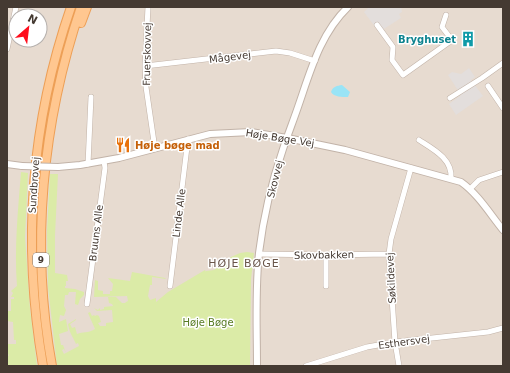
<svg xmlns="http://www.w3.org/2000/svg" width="510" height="373" viewBox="0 0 510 373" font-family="'DejaVu Sans',sans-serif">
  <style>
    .residential { fill: #e7dbd0; fill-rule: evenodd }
    .green { fill: #dbeba7 }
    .parking { fill: #e3dedc }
    .water { fill: #99e4f6 }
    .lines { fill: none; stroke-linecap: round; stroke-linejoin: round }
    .minor-casing { stroke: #c2b3a8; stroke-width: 6 }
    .tertiary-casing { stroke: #c2b3a8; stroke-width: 8 }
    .primary-casing { stroke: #ed9f56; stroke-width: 10 }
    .minor { stroke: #fff; stroke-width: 5 }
    .tertiary { stroke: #fff; stroke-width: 6 }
    .primary { stroke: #ffc790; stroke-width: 8 }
    .tertiary-bridge-casing { stroke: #c2b3a8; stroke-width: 8; stroke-linecap: butt }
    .tertiary-bridge { stroke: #fff; stroke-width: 6 }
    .labels { text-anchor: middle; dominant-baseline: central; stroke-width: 3; stroke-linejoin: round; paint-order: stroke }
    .shield { fill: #fff; stroke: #7d7570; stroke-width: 1 }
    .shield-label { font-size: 9px; font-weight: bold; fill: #453a32 }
    .culture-label { font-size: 10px; font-weight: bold; fill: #0d838f; stroke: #fff; text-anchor: end }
    .street-label { font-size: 10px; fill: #453a32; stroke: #fff }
    .food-label { font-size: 10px; font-weight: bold; fill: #c56008; stroke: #fff; text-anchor: start }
    .park-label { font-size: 10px; fill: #577b22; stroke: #fff }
    .neighbourhood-label { font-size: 11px; letter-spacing: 1px; fill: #695549; stroke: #fff }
  </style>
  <rect width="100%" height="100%" fill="#f3eae3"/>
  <path class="residential" d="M 7,7 L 503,7 L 503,366 L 7,366 ZM 16,16 L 40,16 L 40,40 L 16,40 Z"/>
  <path class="green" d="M 21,172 L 28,173 L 25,237 L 30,309 L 37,366 L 7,366 L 7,358 L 9,355 L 7,353 L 7,344 L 16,344 L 16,340 L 14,340 L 13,322 L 7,321 L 7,311 L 11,311 L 11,299 L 14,299 L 14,297 L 11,297 L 13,293 L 11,291 L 17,286 C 14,249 18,210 21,172 Z
    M 50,174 L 58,174 L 55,235 L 55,273 L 67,275 L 68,281 L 66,281 L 66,286 L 65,286 L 65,288 L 75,289 L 84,292 L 84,295 L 80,299 L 78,305 L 75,304 L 76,292 L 69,292 L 68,295 L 65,295 L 64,306 L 66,310 L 64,316 L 60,315 L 59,322 L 66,319 L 68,331 L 59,334 L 61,345 L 63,345 L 66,353 L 64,349 L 62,350 L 64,354 L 62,355 L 79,346 L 78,343 L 76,344 C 73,337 69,332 68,324 L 76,319 L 76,320 L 70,324 L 72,328 L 75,327 L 77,334 C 83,331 87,334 95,329 L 88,313 L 90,312 L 92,316 L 94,315 L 95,316 L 97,315 L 99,316 L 101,322 L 98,323 L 100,326 L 106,326 L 106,323 L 113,322 L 112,310 L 97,311 L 94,308 L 98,310 L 100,308 L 100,310 L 104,309 L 104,307 L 113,306 L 112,304 L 109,303 L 108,297 L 116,297 L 122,303 L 125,303 L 126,302 L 128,301 L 127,296 L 94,297 L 95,280 L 98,281 L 98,290 L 103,291 L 103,294 L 110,294 L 110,291 L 112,291 L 113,284 L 108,278 L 130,281 L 132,272 L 165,278 L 166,279 L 152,277 L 152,285 L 150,285 L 148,296 L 150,300 L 156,298 L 156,302 L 168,292 L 205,270 L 206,272 L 206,271 L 214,270 L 231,257 L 240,253 L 247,252 L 254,253 L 251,279 L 250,366 L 57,366 L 48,287 L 47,231 Z"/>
  <path class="parking" d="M 369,7 L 401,7 L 402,12 L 399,14 L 401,18 L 379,32 L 364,12 Z
    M 469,68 L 475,77 L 471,80 L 483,96 L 456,115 L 449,104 L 461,95 L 448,75 L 452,72 L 461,74 Z"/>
  <path class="water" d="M 342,85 L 350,92 L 348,97 C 342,97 334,97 331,92 C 333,86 337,86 342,85 Z"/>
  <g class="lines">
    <g class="minor-casing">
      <path id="minor" d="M 148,7 L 145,66 L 146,87 L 155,149
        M 377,25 L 393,47 L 392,60 L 403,75 L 452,40 L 442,27 L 446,15
        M 7,49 L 16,7
        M 145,66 L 276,51 L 290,53 L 315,61
        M 488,86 L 503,108
        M 450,98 L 482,78 L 503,63
        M 419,140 C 433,149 453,159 451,179
        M 88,164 L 91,97
        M 470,189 L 479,180 L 503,172
        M 259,254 L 326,255 L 389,254
        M 326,255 L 326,286
        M 170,286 L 188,139
        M 87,304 L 105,168 L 104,161
        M 306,366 L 367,347 L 395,342 L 488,332 L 503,328
        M 399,366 L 395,342 L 389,254 L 391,239 L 411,168"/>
    </g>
    <g class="tertiary-casing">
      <path id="tertiary" d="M 7,164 L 22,166
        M 58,167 L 80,165 L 119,158 L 210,134 L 251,132 L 287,138 L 345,150 L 461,182 C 478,194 490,214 503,230
        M 257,366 C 257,329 255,290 259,253 C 263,220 272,181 283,149 C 288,134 294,119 299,104 C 311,69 321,33 348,7"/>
    </g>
    <g class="primary-casing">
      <path id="primary" d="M 81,23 L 87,7
        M 43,366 C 22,243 30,125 71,7
        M 52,366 C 30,246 42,122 81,7"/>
    </g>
    <use href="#minor" class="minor"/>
    <use href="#tertiary" class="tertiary"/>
    <use href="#primary" class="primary"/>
    <g class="tertiary-bridge-casing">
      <path id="tertiary-bridge" d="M 22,166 L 58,167"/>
    </g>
    <use href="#tertiary-bridge" class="tertiary-bridge"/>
  </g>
  <defs>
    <g id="building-bare" transform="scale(1.2)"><path d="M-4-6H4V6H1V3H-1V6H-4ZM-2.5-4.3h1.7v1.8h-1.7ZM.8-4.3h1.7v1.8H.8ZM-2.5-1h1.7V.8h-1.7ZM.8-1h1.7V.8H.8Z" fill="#0f9aa8" stroke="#fff" stroke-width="2.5" paint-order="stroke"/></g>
    <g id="restaurant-bare" transform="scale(1.2)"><path d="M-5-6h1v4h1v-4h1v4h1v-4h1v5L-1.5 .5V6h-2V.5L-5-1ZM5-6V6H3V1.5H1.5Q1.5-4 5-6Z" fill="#e8710a" stroke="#fff" stroke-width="2.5" paint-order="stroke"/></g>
  </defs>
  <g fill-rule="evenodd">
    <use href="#building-bare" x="468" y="39"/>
    <use href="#restaurant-bare" x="123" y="145"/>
  </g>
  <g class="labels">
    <rect class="shield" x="33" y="253" width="16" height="14" rx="3"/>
    <g class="shield-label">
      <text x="41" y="260">9</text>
    </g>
    <g class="culture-label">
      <text x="456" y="39">Bryghuset</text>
    </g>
    <g class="street-label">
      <text transform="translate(147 54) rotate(-89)">Fruerskovvej</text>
      <text transform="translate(230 57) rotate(-7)">Mågevej</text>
      <text transform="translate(280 138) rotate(9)">Høje Bøge Vej</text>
      <text transform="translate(275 179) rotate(-76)">Skovvej</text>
      <text transform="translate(34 185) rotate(-86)">Sundbrovej</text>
      <text transform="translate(179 213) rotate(-83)">Linde Alle</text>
      <text transform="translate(96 233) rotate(-83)">Bruuns Alle</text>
      <text transform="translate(324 255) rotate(-1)">Skovbakken</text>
      <text transform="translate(391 278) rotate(-93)">Søkildevej</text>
      <text transform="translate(404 342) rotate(-8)">Esthersvej</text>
    </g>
    <g class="food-label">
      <text x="135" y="145">Høje bøge mad</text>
    </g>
    <g class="park-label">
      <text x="208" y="322">Høje Bøge</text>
    </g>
    <g class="neighbourhood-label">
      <text x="244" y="263">HØJE BØGE</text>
    </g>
  </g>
  <rect width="510" height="373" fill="none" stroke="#453a32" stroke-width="16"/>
  <g transform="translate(28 28) rotate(28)"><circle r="19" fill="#ffffff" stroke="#b5b0ad"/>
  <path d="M0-3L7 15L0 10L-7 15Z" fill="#ff0e1d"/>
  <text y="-6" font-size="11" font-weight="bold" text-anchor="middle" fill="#453a32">N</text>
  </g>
</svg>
